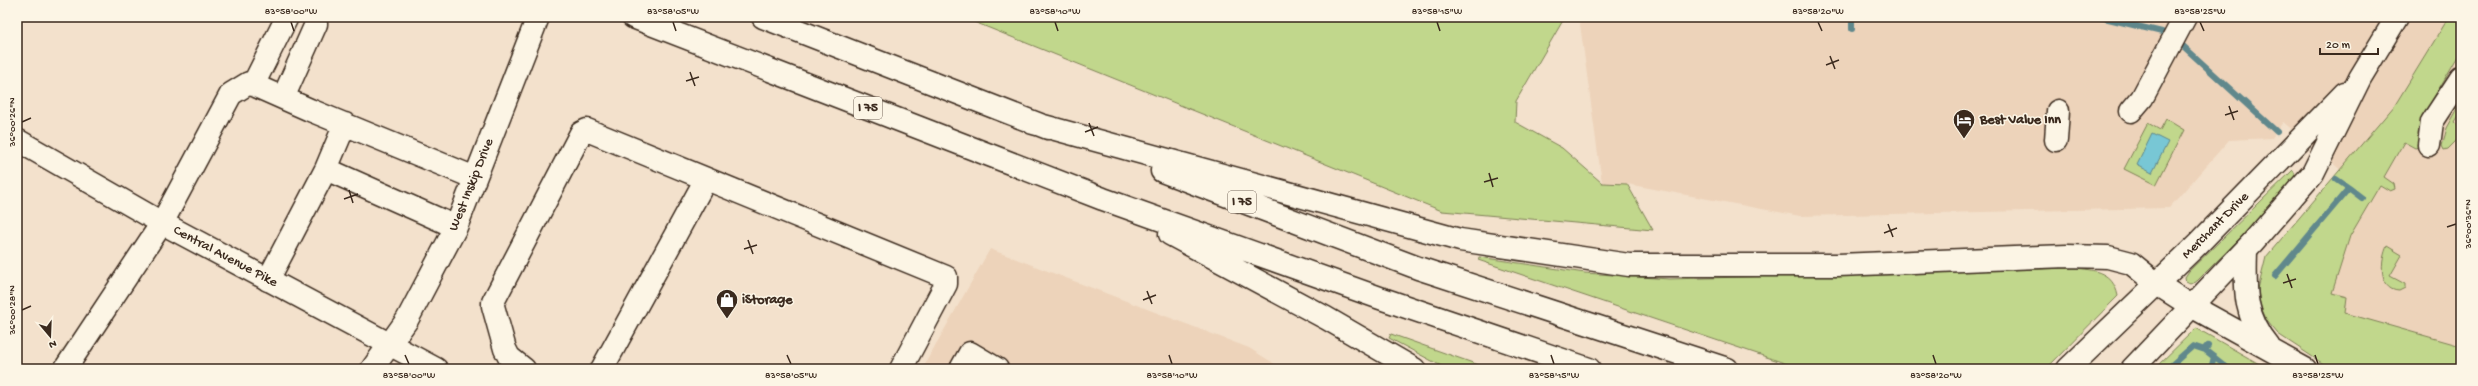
<svg xmlns="http://www.w3.org/2000/svg" width="2478" height="386" viewBox="0 0 2478 386" font-family="'Gochi Hand',sans-serif">
  <style>
    .built { fill: #edd3ba }
    .green { fill: #c1d78c; stroke: #7e8055 }
    .water { fill: #78c7d5; stroke: #60888c }
    .lines { fill: none; stroke-linecap: round; stroke-linejoin: round }
    .stream { stroke: #60888c; stroke-width: 6 }
    .minor-casing { stroke: #3b2a1e; stroke-width: 25 }
    .major-casing { stroke: #3b2a1e; stroke-width: 25 }
    .highway-casing { stroke: #3b2a1e; stroke-width: 25 }
    .minor { stroke: #fcf5e5; stroke-width: 22 }
    .major { stroke: #fcf5e5; stroke-width: 22 }
    .highway { stroke: #fcf5e5; stroke-width: 22 }
    .ticks { fill: none; stroke: #3b2a1e; stroke-width: 1.5 }
    .labels { text-anchor: middle; dominant-baseline: central; stroke-width: 3; stroke-linejoin: round; paint-order: stroke }
    .shield { fill: #fcf5e5; stroke: #75675a; stroke-width: 1 }
    .shield-label { font-size: 13px; font-weight: bold; fill: #3b2a1e }
    .poi-label { font-size: 14px; font-weight: bold; fill: #3b2a1e; stroke: #fcf5e5; text-anchor: start }
    .street-label { font-size: 14px; fill: #3b2a1e; stroke: #fcf5e5 }
    .neatline { fill: none; stroke: #3b2a1e; stroke-width: 1.5 }
    .ticks-label { font-size: 10px; text-anchor: middle; fill: #3b2a1e }
  </style>
  <rect width="100%" height="100%" fill="#f3e1cc"/>
  <filter id="ink" filterUnits="userSpaceOnUse"><feTurbulence type="fractalNoise" baseFrequency=".025" numOctaves="2"/><feDisplacementMap in="SourceGraphic" scale="8" xChannelSelector="R" yChannelSelector="G"/><feConvolveMatrix kernelMatrix="1 2 1 2 8 2 1 2 1" color-interpolation-filters="sRGB"/></filter>
  <g filter="url(#ink)">
    <path class="built" d="M 1579,17 L 2461,17 L 2461,353 L 2315,311 L 2342,171 L 2283,122 L 2272,138 L 2229,140 L 2169,208 L 1800,216 L 1627,184 L 1602,183 Z
      M 990,249 L 1249,348 L 1283,369 L 922,369 Z"/>
    <path class="green" d="M 962,17 L 1565,17 L 1516,101 L 1515,122 L 1562,148 L 1602,183 L 1627,184 L 1653,230 L 1442,211 Z
      M 2449,17 L 2461,17 L 2461,51 L 2423,116 L 2418,133 L 2419,147 L 2415,148 L 2404,142 L 2384,177 L 2394,184 L 2395,189 L 2390,191 L 2380,185 L 2350,236 L 2332,293 L 2347,297 L 2345,313 L 2461,346 L 2461,369 L 2331,369 L 2278,334 L 2267,321 L 2260,305 L 2258,289 L 2266,257 L 2395,105 Z
      M 2461,103 L 2461,112 L 2455,122 L 2461,127 L 2461,141 L 2458,139 L 2448,149 L 2444,150 L 2442,146 L 2447,128 Z
      M 2166,119 L 2184,130 L 2156,185 L 2124,169 L 2148,123 L 2160,130 Z
      M 2293,170 L 2296,176 L 2254,224 L 2197,281 L 2190,284 L 2186,282 L 2185,277 L 2189,271 Z
      M 2387,246 L 2402,255 L 2390,276 L 2405,284 L 2405,288 L 2399,291 C 2377,290 2381,259 2387,246 Z
      M 1479,257 L 1585,273 L 1669,279 L 2075,268 C 2095,270 2113,272 2118,296 L 2046,369 L 1802,369 L 1478,260 Z
      M 2196,328 L 2268,369 L 2154,369 Z
      M 1391,334 L 1490,369 L 1447,369 L 1389,338 Z"/>
    <path class="water" d="M 2152,134 L 2168,142 L 2152,173 L 2137,165 Z"/>
    <g class="lines">
      <path class="stream" d="M 1852,17 L 1852,29
        M 2100,17 L 2162,32
        M 2182,45 L 2277,132
        M 2349,188 L 2362,198
        M 2275,276 L 2349,188 L 2336,179
        M 2206,347 L 2205,350 L 2229,369
        M 2167,369 L 2193,346 L 2205,350 L 2208,346
        M 2211,369 L 2214,357"/>
      <g class="minor-casing">
        <path id="minor" d="M 253,85 L 287,17
          M 283,98 L 316,24 L 314,17
          M 2131,111 L 2142,98 L 2185,17
          M 2056,140 L 2058,111
          M 2429,145 L 2432,122 L 2461,78
          M 326,169 L 456,227
          M 268,280 L 326,169 L 345,124
          M 65,369 L 162,223 L 231,94 L 249,83 L 310,110 L 475,178
          M 372,369 L 407,320 L 456,227 L 538,17
          M 524,369 L 509,357 L 505,349 L 493,306 L 493,302 L 581,133 L 587,130 L 946,277 L 946,284 L 901,369
          M 602,369 L 706,179
          M 961,369 L 970,353 L 997,369"/>
      </g>
      <g class="major-casing">
        <path id="major" d="M 17,140 L 162,223 L 436,369
          M 2068,369 L 2198,244 L 2345,93
          M 2132,369 L 2252,243 L 2313,173 L 2360,78 L 2397,17"/>
      </g>
      <g class="highway-casing">
        <path id="highway" d="M 633,17 L 1103,199 L 1380,298 L 1589,369
          M 763,17 L 1048,128
          M 1033,123 L 1460,240 L 1629,265 L 1838,265 L 2067,256 L 2108,257 L 2131,263 L 2157,284 L 2193,307 L 2305,369
          M 1162,171 L 1418,268 L 1727,369
          M 1170,234 L 1326,318 L 1414,369
          M 2246,250 C 2245,289 2243,315 2269,347"/>
      </g>
      <use href="#minor" class="minor"/>
      <use href="#major" class="major"/>
      <use href="#highway" class="highway"/>
    </g>
  </g>
  <path class="ticks" d="M 291,22 L 294,31M 673,22 L 676,31M 1055,22 L 1058,31M 1437,22 L 1440,31M 1818,22 L 1822,31M 2200,22 L 2204,31M 1830,56 L 1835,69M 1826,65 L 1839,60M 690,72 L 695,86M 686,81 L 699,77M 2229,106 L 2234,120M 2225,115 L 2238,111M 22,122 L 31,118M 1089,123 L 1094,136M 1085,132 L 1098,127M 1489,173 L 1493,187M 1484,182 L 1498,178M 349,190 L 353,203M 344,199 L 358,194M 1888,224 L 1893,237M 2447,227 L 2456,224M 1884,233 L 1897,228M 748,240 L 753,254M 744,249 L 757,245M 2287,274 L 2292,288M 2283,283 L 2296,279M 1147,291 L 1152,304M 1143,300 L 1156,295M 22,310 L 31,306M 405,355 L 409,364M 787,355 L 791,364M 1169,355 L 1172,364M 1551,355 L 1554,364M 1933,355 L 1936,364M 2315,355 L 2318,364"/>
  <defs>
    <g id="hotel-pin" transform="scale(1.15)"><path d="M0 17L-7.5 6A9.5 9.5 0 1 1 7.5 6Z" fill="#3b2a1e" stroke="#fcf5e5"/><path d="M-6-4.5h1.5V1H6V5H4.5V3h-9V5H-6ZM-4 0a1.8 1.8 0 1 1 3.6 0ZM.5 0V-2.5h3Q6-2.5 6 0Z" fill="#fff"/></g>
    <g id="shop-pin" transform="scale(1.15)"><path d="M0 17L-7.5 6A9.5 9.5 0 1 1 7.5 6Z" fill="#3b2a1e" stroke="#fcf5e5"/><path d="M-5-2.5h2.3a2.7 3.5 0 0 1 5.4 0H5L5.5 6h-11ZM-1.5-2.5h3a1.5 2.3 0 0 0-3 0Z" fill="#fff"/></g>
  </defs>
  <g fill-rule="evenodd">
    <use href="#hotel-pin" x="1964" y="120"/>
    <use href="#shop-pin" x="727" y="300"/>
  </g>
  <g class="labels">
    <g class="shield">
      <rect x="854" y="97" width="28" height="22" rx="3"/>
      <rect x="1228" y="191" width="28" height="22" rx="3"/>
    </g>
    <g class="shield-label">
      <text x="868" y="108">I 75</text>
      <text x="1242" y="202">I 75</text>
    </g>
    <g class="poi-label">
      <text x="1980" y="120">Best Value Inn</text>
      <text x="742" y="300">iStorage</text>
    </g>
    <g class="street-label">
      <text transform="translate(472 185) rotate(-68)">West Inskip Drive</text>
      <text transform="translate(2216 226) rotate(-45)">Merchant Drive</text>
      <text transform="translate(225 257) rotate(28)">Central Avenue Pike</text>
    </g>
  </g>
  <rect width="2478" height="386" fill="none" stroke="#fcf5e5" stroke-width="44"/>
  <g transform="translate(50 336) rotate(161)" stroke="#fcf5e5" stroke-width="3" paint-order="stroke">
  <path d="M0-3L7 15L0 10L-7 15Z" fill="#3b2a1e"/>
  <text y="-6" font-size="11" font-weight="bold" text-anchor="middle" fill="#3b2a1e">N</text>
  </g>
  <path d="M2320 48v6h58v-6" fill="none" stroke="#3b2a1e" stroke-width="2"/>
  <text x="2326" y="48" font-size="12" fill="#3b2a1e" stroke="#fcf5e5" stroke-width="3" paint-order="stroke">20 m</text>
  <rect x="22" y="22" width="2434" height="342" class="neatline"/>
  <g class="ticks-label">
    <text x="291" y="14">83°58'00"W</text>
    <text x="673" y="14">83°58'05"W</text>
    <text x="1055" y="14">83°58'10"W</text>
    <text x="1437" y="14">83°58'15"W</text>
    <text x="1818" y="14">83°58'20"W</text>
    <text x="2200" y="14">83°58'25"W</text>
    <text transform="translate(11 122) rotate(-90)" y="4">36°00'26"N</text>
    <text transform="translate(2467 224) rotate(-90)" y="4">36°00'36"N</text>
    <text transform="translate(11 310) rotate(-90)" y="4">36°00'28"N</text>
    <text x="409" y="378">83°58'00"W</text>
    <text x="791" y="378">83°58'05"W</text>
    <text x="1172" y="378">83°58'10"W</text>
    <text x="1554" y="378">83°58'15"W</text>
    <text x="1936" y="378">83°58'20"W</text>
    <text x="2318" y="378">83°58'25"W</text>
  </g>
</svg>
